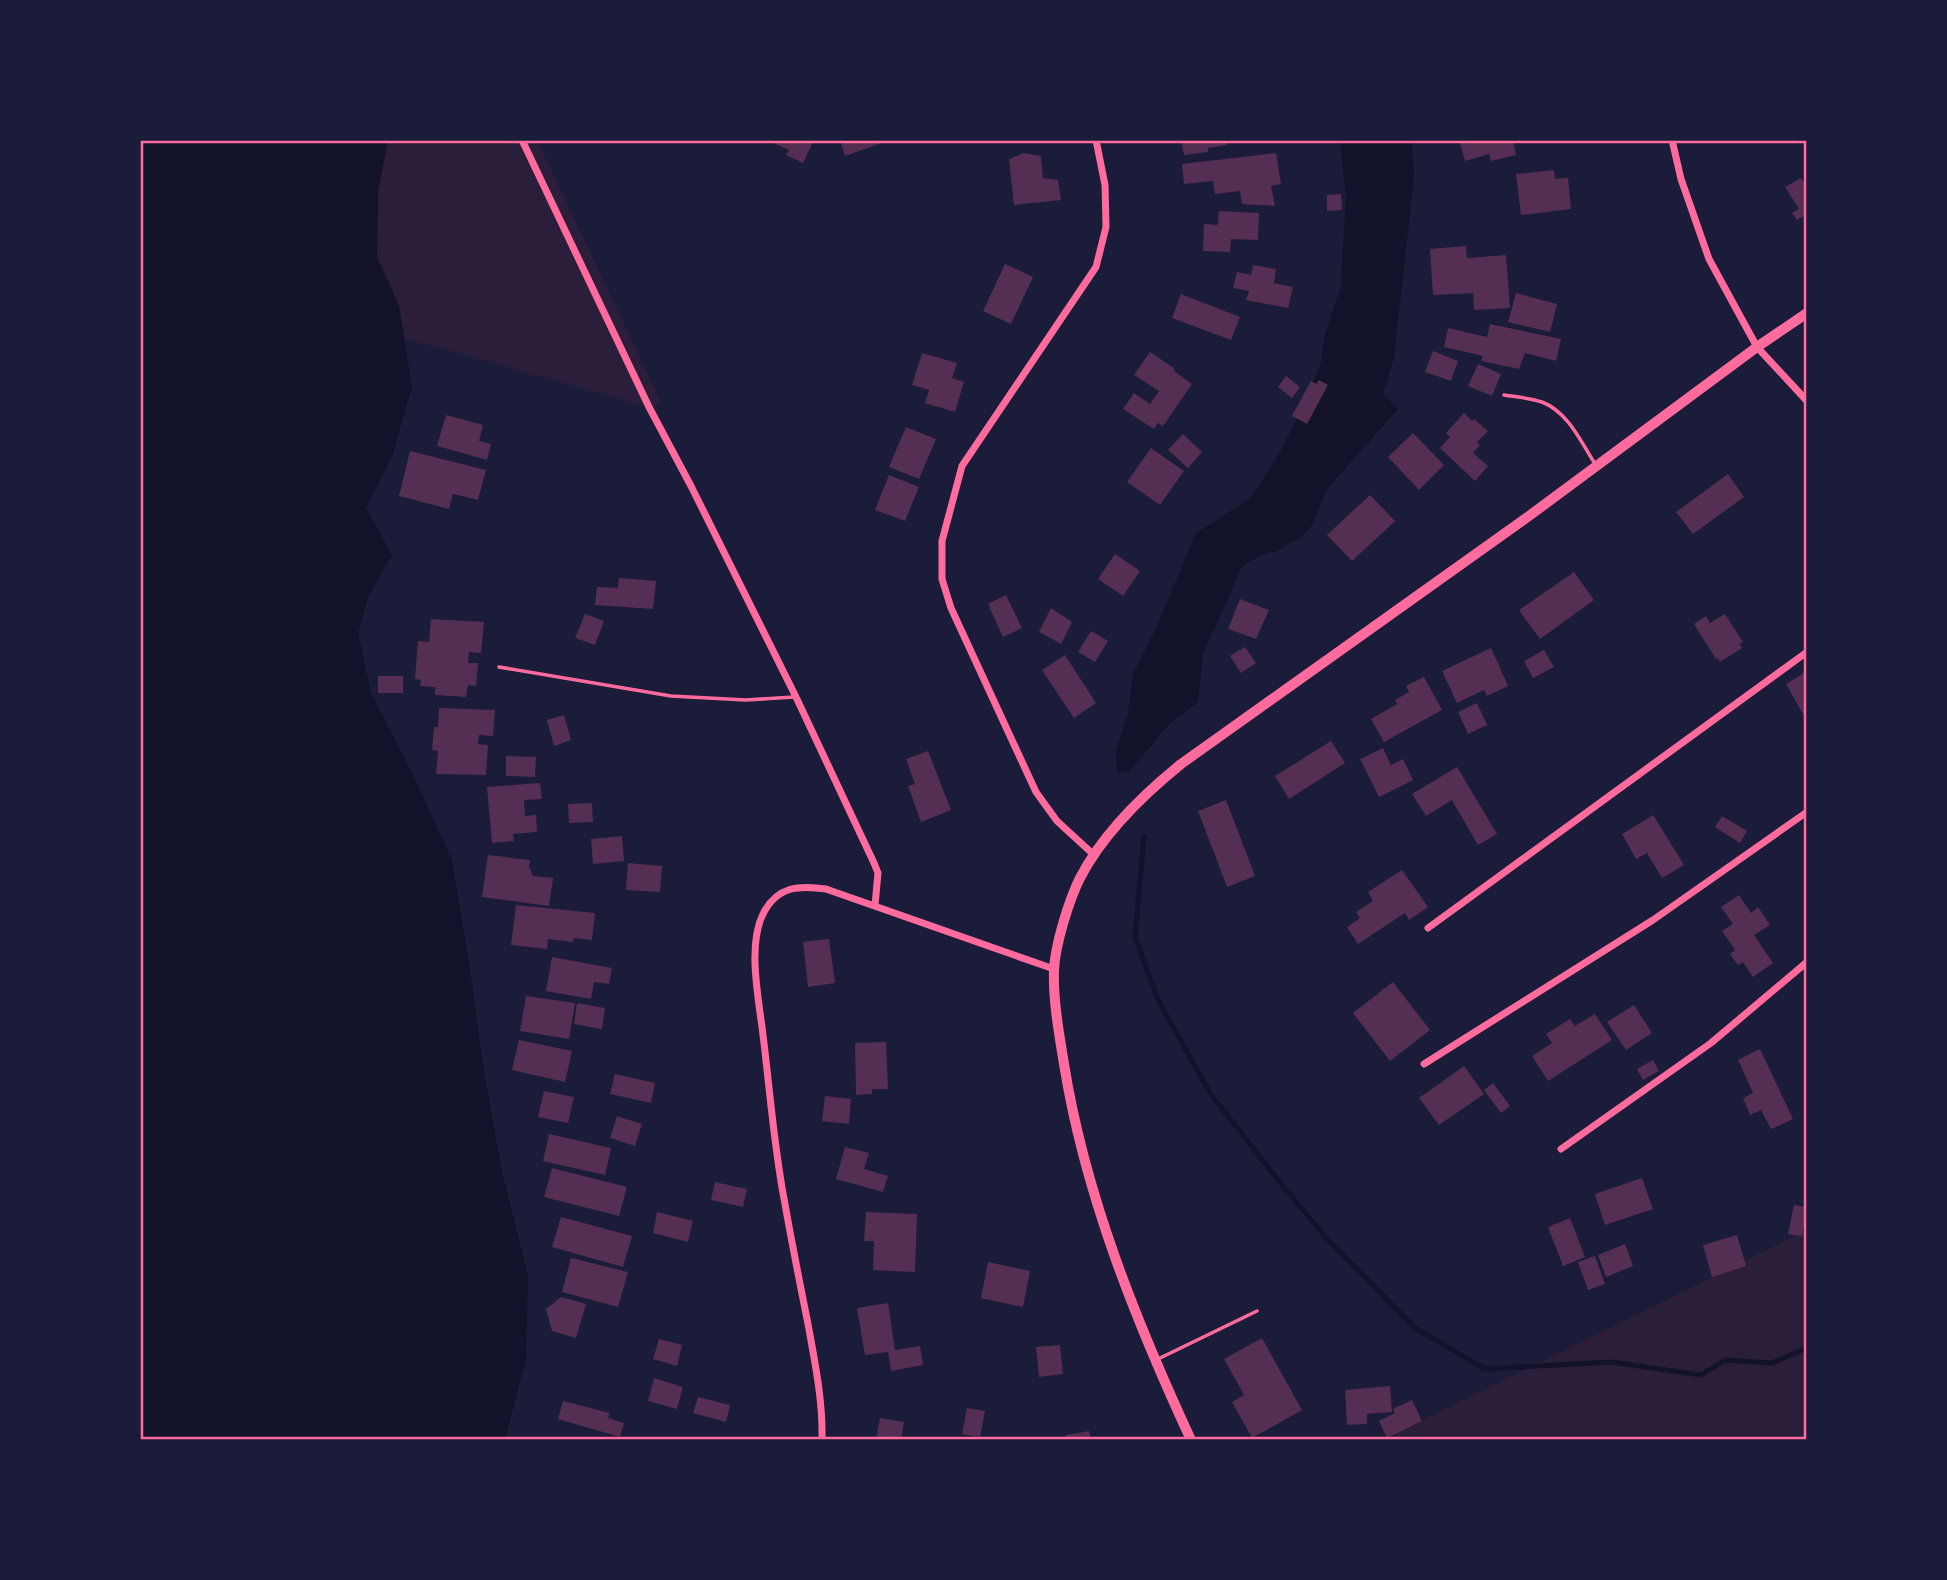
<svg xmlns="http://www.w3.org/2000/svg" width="1947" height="1580" viewBox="0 0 1947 1580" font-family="'DM Sans',sans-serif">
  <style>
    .green { fill: #2a1e3b }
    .water { fill: #12122b }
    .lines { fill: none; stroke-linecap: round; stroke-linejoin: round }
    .stream { stroke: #12122b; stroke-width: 5 }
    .building { fill: #542f53 }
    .service { stroke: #ff6b9d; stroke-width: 3.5 }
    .minor { stroke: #ff6b9d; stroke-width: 7 }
    .tertiary { stroke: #ff6b9d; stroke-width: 10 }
    .neatline { fill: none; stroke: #ff6b9d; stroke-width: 2.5 }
  </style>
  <rect width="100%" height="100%" fill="#1b1b3a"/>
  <path class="green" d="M 388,140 L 537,140 L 662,404 L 649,407 L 404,338 L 399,306 L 377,257 L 378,191 Z
    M 1807,1230 L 1807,1440 L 1383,1440 Z"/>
  <path class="water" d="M 140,140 L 388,140 L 378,191 L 377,257 L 399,306 L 412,386 L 392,457 L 366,508 L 392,555 L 369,595 L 358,633 L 371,693 L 414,777 L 452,860 L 470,969 L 484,1072 L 502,1171 L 528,1276 L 526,1359 L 505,1440 L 140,1440 Z
    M 1340,140 L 1412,140 L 1414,175 L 1400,304 L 1394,358 L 1383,394 L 1398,409 L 1327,489 L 1312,525 L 1302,537 L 1272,553 L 1269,552 L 1248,562 L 1240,570 L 1229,597 L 1203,653 L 1198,702 L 1169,724 L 1129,772 L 1117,773 L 1116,751 L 1128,713 L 1133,674 L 1156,628 L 1196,533 L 1251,498 L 1279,454 L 1306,400 L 1321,363 L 1324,338 L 1341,286 L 1346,196 Z"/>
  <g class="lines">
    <path class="stream" d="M 1144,836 L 1135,937 L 1158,1000 L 1210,1093 L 1278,1180 L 1328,1240 L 1415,1328 L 1485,1369 L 1611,1362 L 1701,1375 L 1725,1360 L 1772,1363 L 1807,1348"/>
  </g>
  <path class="building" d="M 767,140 L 814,140 L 803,163 L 786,155 L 789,150 Z
    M 840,140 L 890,140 L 845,156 Z
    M 1181,140 L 1226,140 L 1227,145 L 1208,148 L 1208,152 L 1184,155 Z
    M 1459,140 L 1513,140 L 1516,155 L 1491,161 L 1489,154 L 1465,161 Z
    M 1024,153 L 1041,156 L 1043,178 L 1058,180 L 1061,200 L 1014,205 L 1009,159 Z
    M 1276,153 L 1281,184 L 1271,186 L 1275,206 L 1242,204 L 1240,191 L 1215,194 L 1213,181 L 1184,184 L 1182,164 Z
    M 1554,170 L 1555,179 L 1568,178 L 1571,209 L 1521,215 L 1516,174 Z
    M 1801,178 L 1807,188 L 1807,214 L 1797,220 L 1792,213 L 1799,209 L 1785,187 Z
    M 1341,194 L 1342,210 L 1327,211 L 1327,195 Z
    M 1219,211 L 1259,213 L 1258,240 L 1231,239 L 1230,252 L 1203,251 L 1204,224 L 1218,225 Z
    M 1466,246 L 1467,258 L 1506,255 L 1510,308 L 1474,310 L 1473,293 L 1433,295 L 1430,249 Z
    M 1005,264 L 1033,277 L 1011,324 L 983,311 Z
    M 1253,265 L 1276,269 L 1274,283 L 1293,287 L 1288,308 L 1246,300 L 1249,291 L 1233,288 L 1237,272 L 1251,275 Z
    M 1516,293 L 1557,304 L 1550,332 L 1508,322 Z
    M 1181,294 L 1240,317 L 1231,340 L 1172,318 Z
    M 1490,324 L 1561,339 L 1556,361 L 1525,353 L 1519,369 L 1481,361 L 1483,356 L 1444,347 L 1448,328 L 1487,337 Z
    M 1433,351 L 1458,361 L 1451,381 L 1425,372 Z
    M 1150,352 L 1175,369 L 1174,371 L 1192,384 L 1163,426 L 1158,423 L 1154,429 L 1123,409 L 1134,393 L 1150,404 L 1159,391 L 1134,375 Z
    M 922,353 L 957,363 L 952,378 L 964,382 L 955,412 L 925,403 L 929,390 L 912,385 Z
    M 1478,364 L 1501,374 L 1492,396 L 1468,386 Z
    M 1286,376 L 1300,387 L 1292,398 L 1278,387 Z
    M 1319,380 L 1328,385 L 1307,424 L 1292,416 L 1311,381 L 1316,384 Z
    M 1464,413 L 1472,421 L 1474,419 L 1488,431 L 1477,442 L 1480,445 L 1473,453 L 1488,466 L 1475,481 L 1440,448 L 1450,437 L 1446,433 Z
    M 446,415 L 483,425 L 479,441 L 491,444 L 487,460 L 437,446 Z
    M 906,427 L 936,439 L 919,479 L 889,467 Z
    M 1413,433 L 1444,465 L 1419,490 L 1388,457 Z
    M 1183,434 L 1202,452 L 1188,468 L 1168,450 Z
    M 1151,448 L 1184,471 L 1160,505 L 1127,482 Z
    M 410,451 L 486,470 L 478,500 L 453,494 L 449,509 L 399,496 Z
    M 1728,474 L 1744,497 L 1693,534 L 1676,512 Z
    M 889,475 L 919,487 L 905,521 L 875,510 Z
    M 1370,495 L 1395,521 L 1352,561 L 1327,535 Z
    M 1115,554 L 1140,571 L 1123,596 L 1098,579 Z
    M 1574,572 L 1594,600 L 1540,639 L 1519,610 Z
    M 619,578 L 656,581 L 653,609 L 595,605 L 597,587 L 618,588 Z
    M 1006,595 L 1022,628 L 1003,637 L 988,604 Z
    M 1240,599 L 1269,610 L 1256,639 L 1228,629 Z
    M 1051,608 L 1072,622 L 1061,644 L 1039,632 Z
    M 585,614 L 604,621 L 595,645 L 575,638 Z
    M 1725,614 L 1743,642 L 1739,644 L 1742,648 L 1720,662 L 1718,658 L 1716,659 L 1694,624 L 1706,616 L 1710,623 Z
    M 431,619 L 484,622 L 481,653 L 469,652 L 468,663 L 478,663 L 476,686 L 468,685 L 466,697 L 435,695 L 435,687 L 420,686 L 421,680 L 415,679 L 418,641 L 429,642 Z
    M 1091,631 L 1108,641 L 1095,662 L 1078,652 Z
    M 1245,647 L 1256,663 L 1241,673 L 1230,656 Z
    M 1491,648 L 1508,686 L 1487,696 L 1484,690 L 1457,703 L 1442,671 Z
    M 1544,650 L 1554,667 L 1533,678 L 1524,661 Z
    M 1065,655 L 1096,703 L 1074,718 L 1042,670 Z
    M 1804,673 L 1807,678 L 1807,721 L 1786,684 Z
    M 378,676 L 403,676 L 403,693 L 378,693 Z
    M 1424,677 L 1442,710 L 1384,742 L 1371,719 L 1397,704 L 1395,700 L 1409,692 L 1406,686 Z
    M 1477,703 L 1487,725 L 1468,734 L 1458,712 Z
    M 439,708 L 495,710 L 493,736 L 479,735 L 478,744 L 488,745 L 486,775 L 436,774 L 438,751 L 432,750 L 434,727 L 438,727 Z
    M 564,715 L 571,740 L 554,746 L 547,720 Z
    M 1331,741 L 1345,763 L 1289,799 L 1275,776 Z
    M 1383,748 L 1391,765 L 1403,759 L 1413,780 L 1379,797 L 1360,759 Z
    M 928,751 L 951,810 L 921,822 L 908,786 L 915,784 L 906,759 Z
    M 506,756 L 536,757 L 535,777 L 506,776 Z
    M 1457,767 L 1497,834 L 1478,845 L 1452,800 L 1426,816 L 1412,794 Z
    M 540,783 L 542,799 L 524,800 L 525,816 L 536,815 L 537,832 L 513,834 L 514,841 L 492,843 L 487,787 Z
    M 1226,800 L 1255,876 L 1227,887 L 1198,811 Z
    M 592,803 L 593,822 L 569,823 L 568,804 Z
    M 1653,815 L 1684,865 L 1662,878 L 1647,853 L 1636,859 L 1622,834 Z
    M 1722,816 L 1747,831 L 1740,843 L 1715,827 Z
    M 622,836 L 624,861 L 593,864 L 591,839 Z
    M 488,855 L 530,860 L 529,867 L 533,876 L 553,878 L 549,906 L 482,897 Z
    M 628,863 L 662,866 L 660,892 L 626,890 Z
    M 1402,870 L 1428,907 L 1409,920 L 1405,913 L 1358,944 L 1347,927 L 1360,918 L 1356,912 L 1373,901 L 1368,892 Z
    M 1739,895 L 1751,913 L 1758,907 L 1770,925 L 1754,935 L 1773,963 L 1753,977 L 1743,962 L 1738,965 L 1730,954 L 1735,950 L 1722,931 L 1733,924 L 1721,907 Z
    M 516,905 L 595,913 L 592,940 L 574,938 L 573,942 L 548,939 L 547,949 L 511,945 Z
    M 829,939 L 835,983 L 808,987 L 803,942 Z
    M 552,957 L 612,968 L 609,984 L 594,982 L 591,999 L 546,991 Z
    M 1393,982 L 1430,1030 L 1390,1061 L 1353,1013 Z
    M 526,996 L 575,1003 L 569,1039 L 520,1031 Z
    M 577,1003 L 605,1008 L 602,1029 L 574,1024 Z
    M 1634,1005 L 1652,1033 L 1626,1050 L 1607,1022 Z
    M 1595,1014 L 1612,1040 L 1548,1081 L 1532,1056 L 1552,1043 L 1546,1034 L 1570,1019 L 1575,1026 Z
    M 519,1040 L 572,1051 L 565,1082 L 512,1070 Z
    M 886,1042 L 888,1089 L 872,1089 L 872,1094 L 856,1095 L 855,1043 Z
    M 1760,1049 L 1793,1119 L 1771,1129 L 1761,1110 L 1750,1115 L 1743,1098 L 1753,1093 L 1738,1060 Z
    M 1653,1060 L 1659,1071 L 1643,1080 L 1637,1069 Z
    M 1464,1066 L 1484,1094 L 1439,1125 L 1419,1098 Z
    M 615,1074 L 655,1083 L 651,1103 L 610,1094 Z
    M 1493,1083 L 1510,1106 L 1501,1113 L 1484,1090 Z
    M 544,1091 L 574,1097 L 568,1123 L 538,1117 Z
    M 825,1096 L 851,1099 L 849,1124 L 822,1121 Z
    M 617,1116 L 642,1124 L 635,1146 L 610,1138 Z
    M 549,1134 L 611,1148 L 605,1175 L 543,1161 Z
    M 845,1147 L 869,1153 L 864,1169 L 888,1176 L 883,1192 L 836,1179 Z
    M 552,1168 L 627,1187 L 619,1216 L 544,1197 Z
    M 1642,1178 L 1653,1209 L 1605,1225 L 1595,1194 Z
    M 715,1182 L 747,1189 L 743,1207 L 711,1200 Z
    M 1794,1205 L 1807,1207 L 1802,1236 L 1788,1234 Z
    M 657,1212 L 693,1221 L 688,1242 L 653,1233 Z
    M 866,1212 L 917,1214 L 915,1272 L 873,1270 L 874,1241 L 864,1241 Z
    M 561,1217 L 632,1236 L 623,1267 L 552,1247 Z
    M 1570,1218 L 1585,1257 L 1563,1266 L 1548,1227 Z
    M 1737,1235 L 1746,1266 L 1712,1277 L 1703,1245 Z
    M 1625,1244 L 1633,1266 L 1606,1277 L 1598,1255 Z
    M 1595,1256 L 1605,1284 L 1588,1290 L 1578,1262 Z
    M 571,1258 L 628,1272 L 618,1307 L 562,1292 Z
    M 988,1262 L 1030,1271 L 1023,1307 L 981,1298 Z
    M 561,1297 L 586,1304 L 576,1338 L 552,1331 L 546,1309 Z
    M 888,1303 L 895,1350 L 920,1346 L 923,1365 L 891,1371 L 888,1352 L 865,1355 L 857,1308 Z
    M 1262,1338 L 1302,1410 L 1252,1438 L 1232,1402 L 1244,1395 L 1224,1359 Z
    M 659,1339 L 682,1345 L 677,1366 L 653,1359 Z
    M 1060,1345 L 1063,1374 L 1039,1377 L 1036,1347 Z
    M 654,1378 L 683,1387 L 677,1409 L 648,1401 Z
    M 1390,1386 L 1392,1412 L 1367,1414 L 1367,1424 L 1347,1425 L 1345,1390 Z
    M 698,1397 L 730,1405 L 726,1422 L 693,1413 Z
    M 1412,1400 L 1422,1421 L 1387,1438 L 1379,1421 L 1395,1413 L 1393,1409 Z
    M 563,1401 L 610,1413 L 608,1418 L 624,1423 L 620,1437 L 558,1419 Z
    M 967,1408 L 985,1411 L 980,1437 L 962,1434 Z
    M 880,1418 L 904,1422 L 901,1440 L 876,1440 Z
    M 1089,1431 L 1091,1440 L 1067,1440 L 1066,1435 Z"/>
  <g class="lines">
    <path class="service" d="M 1504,395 C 1516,397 1531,398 1542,402 C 1568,412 1581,442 1595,464
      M 499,667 L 671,696 L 746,700 L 794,697
      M 1158,1359 L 1257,1311"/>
    <path class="minor" d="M 522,140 L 649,407 L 691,486 L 796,697 L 874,863 L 878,873 L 875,905
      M 1672,140 L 1681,179 L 1709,259 L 1757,347 L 1807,401
      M 1094,855 L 1057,821 L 1036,792 L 951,608 L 942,579 L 942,541 L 962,466 L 1096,267 L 1106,227 L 1105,185 L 1096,140
      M 1428,928 L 1807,652
      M 1424,1064 L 1653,920 L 1807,812
      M 1561,1149 L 1711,1043 L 1807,962
      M 822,1440 C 823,1401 815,1363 808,1324 C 800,1284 792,1244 785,1204 C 774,1148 770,1091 763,1035 C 759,1000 747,946 763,914 C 777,886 799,885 826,889 L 1054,969"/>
    <path class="tertiary" d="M 1191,1440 C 1136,1321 1085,1195 1064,1064 C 1059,1033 1053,1001 1054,970 C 1055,945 1069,900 1080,878 C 1102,835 1144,794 1181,764 L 1529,516 L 1757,347 L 1807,313"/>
  </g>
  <rect width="1947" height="1580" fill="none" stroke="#1b1b3a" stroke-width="284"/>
  <rect x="142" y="142" width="1663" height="1296" class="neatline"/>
</svg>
